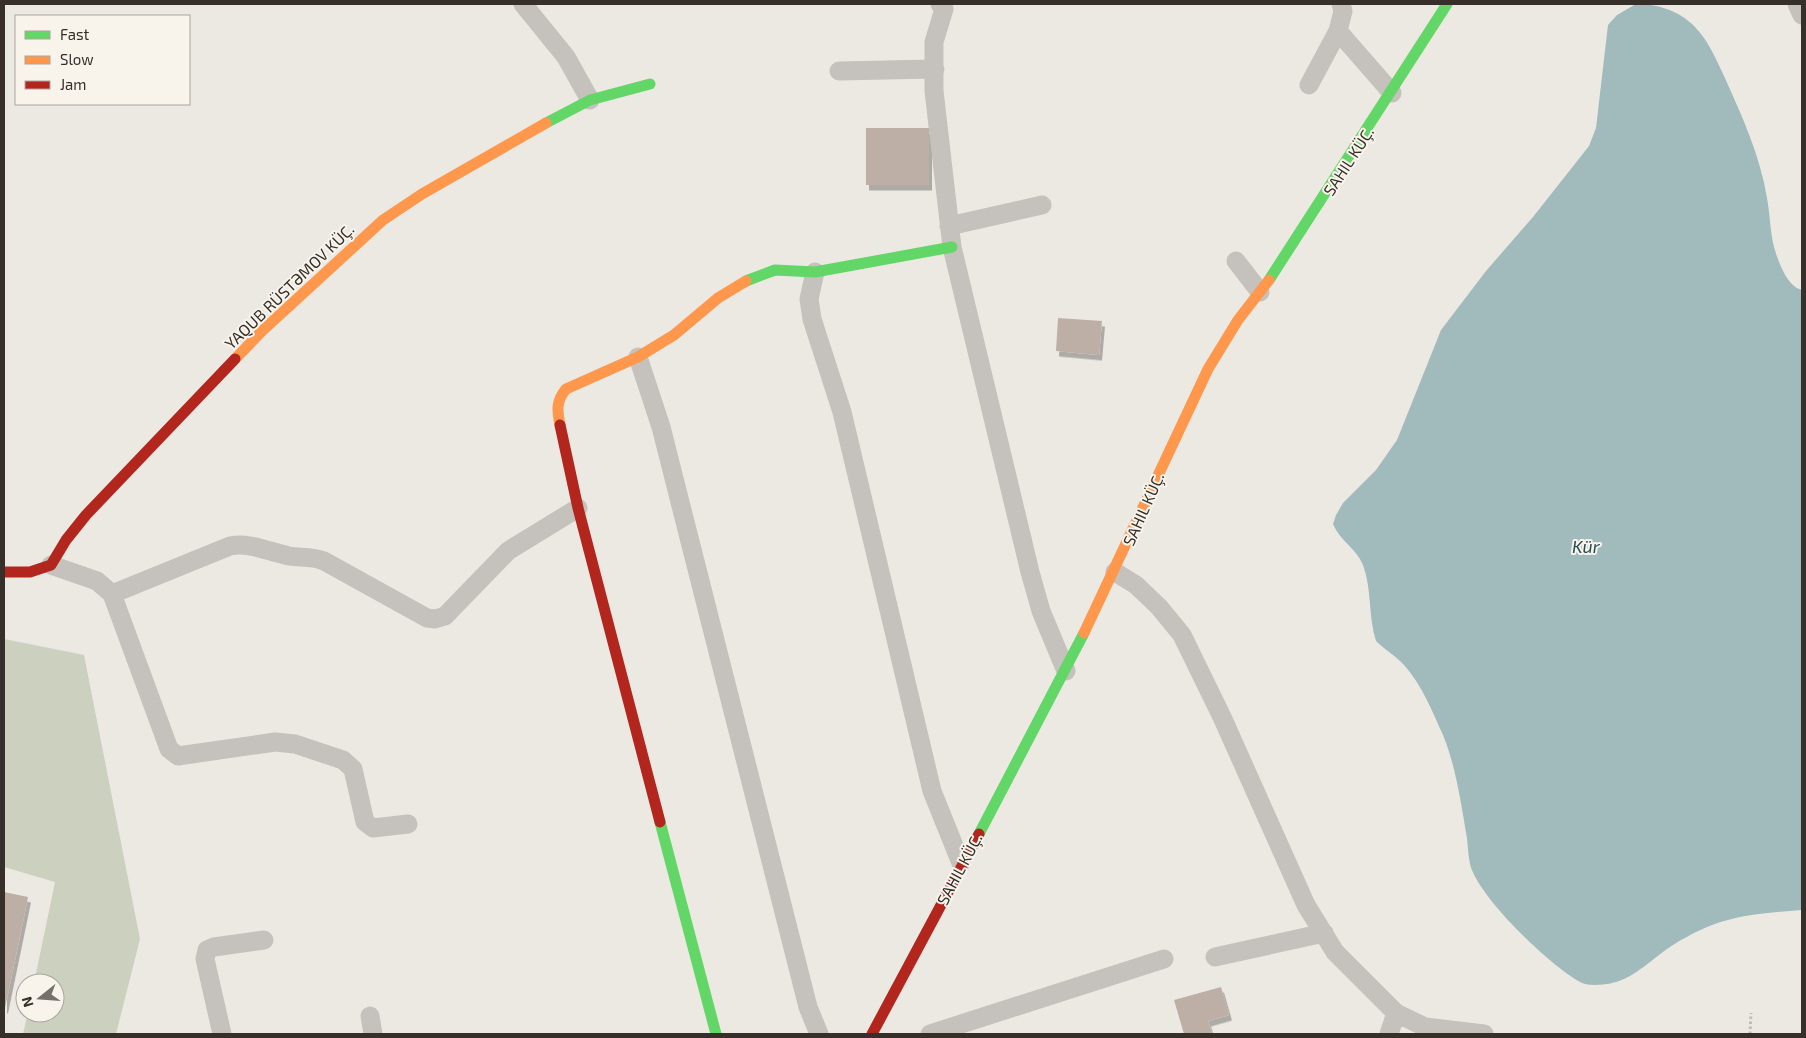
<svg xmlns="http://www.w3.org/2000/svg" width="1806" height="1038" viewBox="0 0 1806 1038" font-family="'Exo 2',sans-serif">
  <style>
    .green { fill: #ccd1bf }
    .water { fill: #a1babb }
    .building { fill: #beafa6; filter: url(#shadow) }
    .lines { fill: none; stroke-linecap: round; stroke-linejoin: round }
    .path { stroke: #bebab5; stroke-width: 3; stroke-dasharray: 2.5 2.5; stroke-linecap: butt }
    .street { stroke: #c5c1bc; stroke-width: 19 }
    .fast { stroke: #63d668; stroke-width: 11 }
    .slow { stroke: #ff974d; stroke-width: 11 }
    .jam { stroke: #b3261e; stroke-width: 11 }
    .labels { text-anchor: middle; dominant-baseline: central; stroke-width: 4; stroke-linejoin: round; paint-order: stroke }
    .street-label { font-size: 16px; fill: #362f2a; stroke: #f8f3eb }
    .water-label { font-size: 18px; font-style: italic; fill: #244d53; stroke: #f8f3eb }
  </style>
  <defs>
    <filter id="shadow"><feDropShadow dx="3" dy="5.5" stdDeviation="0" flood-color="#0004"/></filter>
  </defs>
  <rect width="100%" height="100%" fill="#ece9e3"/>
  <path class="green" d="M 4,639 L 84,655 L 140,939 L 116,1034 L 23,1034 L 28,1013 L 55,1013 L 55,983 L 34,983 L 55,882 L 4,867 Z"/>
  <path class="water" d="M 1636,4 C 1658,4 1680,11 1695,27 C 1708,40 1716,59 1724,76 C 1742,116 1760,155 1767,198 C 1770,214 1770,231 1774,247 C 1778,261 1787,287 1802,290 L 1802,910 C 1749,914 1719,916 1673,945 C 1654,957 1635,978 1612,983 C 1606,985 1588,986 1582,983 C 1552,968 1477,896 1470,864 C 1468,855 1468,846 1467,838 C 1461,803 1456,767 1443,735 C 1432,711 1422,685 1404,665 C 1396,656 1385,650 1376,641 C 1368,616 1372,589 1363,565 C 1356,548 1340,541 1333,524 L 1336,515 L 1343,503 L 1376,470 L 1397,440 L 1441,330 L 1486,271 L 1533,217 L 1589,146 L 1596,128 L 1608,25 L 1617,15 Z"/>
  <path class="building" d="M 866,128 L 929,128 L 929,185 L 866,185 Z
    M 1058,318 L 1102,321 L 1099,355 L 1056,351 Z
    M 4,892 L 28,897 L 5,1008 L 4,1008 Z
    M 1221,987 L 1229,1015 L 1208,1021 L 1212,1034 L 1184,1034 L 1174,1000 Z"/>
  <g class="lines">
    <path class="path" d="M 1750,1034 L 1751,1013"/>
    <path class="street" d="M 523,4 L 566,57 L 590,100
      M 940,4 L 944,9 L 934,42 L 934,91 L 952,247 L 1030,572 L 1041,611 L 1066,671
      M 1341,4 L 1343,11 L 1338,31 L 1392,93
      M 1797,4 L 1802,15
      M 839,71 L 935,69
      M 1309,85 L 1338,31
      M 949,226 L 1042,205
      M 1236,261 L 1260,292
      M 815,272 L 809,299 L 812,319 L 842,412 L 932,791 L 961,863
      M 638,357 L 661,427 L 808,1007 L 819,1034
      M 51,565 L 97,581 L 112,594 L 230,546 C 250,542 269,552 289,556 C 301,558 311,556 324,561 L 427,618 L 435,619 L 445,616 L 508,551 L 578,508
      M 1115,572 L 1136,585 L 1159,607 L 1182,635 L 1222,717 L 1306,905 L 1335,952 L 1396,1013 L 1425,1027 L 1484,1034
      M 112,594 L 169,749 L 178,756 L 275,742 L 295,744 L 343,760 L 353,769 L 365,822 L 373,828 L 408,824
      M 1215,957 L 1324,933
      M 370,1016 L 373,1034
      M 222,1034 L 205,959 L 207,950 L 214,947 L 264,940
      M 930,1034 L 1164,959
      M 1389,1034 L 1396,1013"/>
    <path class="fast" d="M 546,123 L 590,100 L 650,84
      M 1269,280 L 1447,4
      M 746,281 L 775,270 L 815,272 L 952,247
      M 660,822 L 716,1034
      M 979,834 L 1084,633"/>
    <path class="slow" d="M 235,359 L 262,331 L 383,220 L 422,194 L 546,123
      M 560,425 C 557,410 556,401 566,389 L 638,357 L 674,335 L 718,298 L 746,281
      M 1084,633 L 1208,369 L 1238,320 L 1269,280"/>
    <path class="jam" d="M 560,425 L 578,508 L 660,822
      M 4,572 L 30,572 L 51,565 L 66,540 L 86,515 L 235,359
      M 872,1034 L 979,834"/>
  </g>
  <g class="labels">
    <g class="street-label">
      <text transform="translate(1348 161) rotate(-57)">SAHIL KÜÇ.</text>
      <text transform="translate(289 286) rotate(-44)">YAQUB RÜSTƏMOV KÜÇ.</text>
      <text transform="translate(1143 509) rotate(-66)">SAHIL KÜÇ.</text>
      <text transform="translate(959 869) rotate(-62)">SAHIL KÜÇ.</text>
    </g>
    <g class="water-label">
      <text x="1586" y="546">Kür</text>
    </g>
  </g>
  <rect width="1806" height="1038" fill="none" stroke="#362f2a" stroke-width="10"/>
  <rect x="15" y="15" width="175" height="90" fill="#f8f3eb" stroke="#aaa59e"/>
  <rect x="25" y="31" width="25" height="8" fill="#63d668" stroke="#aaa59e"/>
  <text x="60" y="40" font-size="15" fill="#362f2a">Fast</text>
  <rect x="25" y="56" width="25" height="8" fill="#ff974d" stroke="#aaa59e"/>
  <text x="60" y="65" font-size="15" fill="#362f2a">Slow</text>
  <rect x="25" y="81" width="25" height="8" fill="#b3261e" stroke="#aaa59e"/>
  <text x="60" y="90" font-size="15" fill="#362f2a">Jam</text>
  <g transform="translate(40 998) rotate(253)"><circle r="24" fill="#f8f3eb" stroke="#aaa59e"/>
  <path d="M0-4L9 19L0 12L-9 19Z" fill="#76706b"/>
  <text y="-8" font-size="14" font-weight="bold" text-anchor="middle" fill="#362f2a">N</text>
  </g>
</svg>
